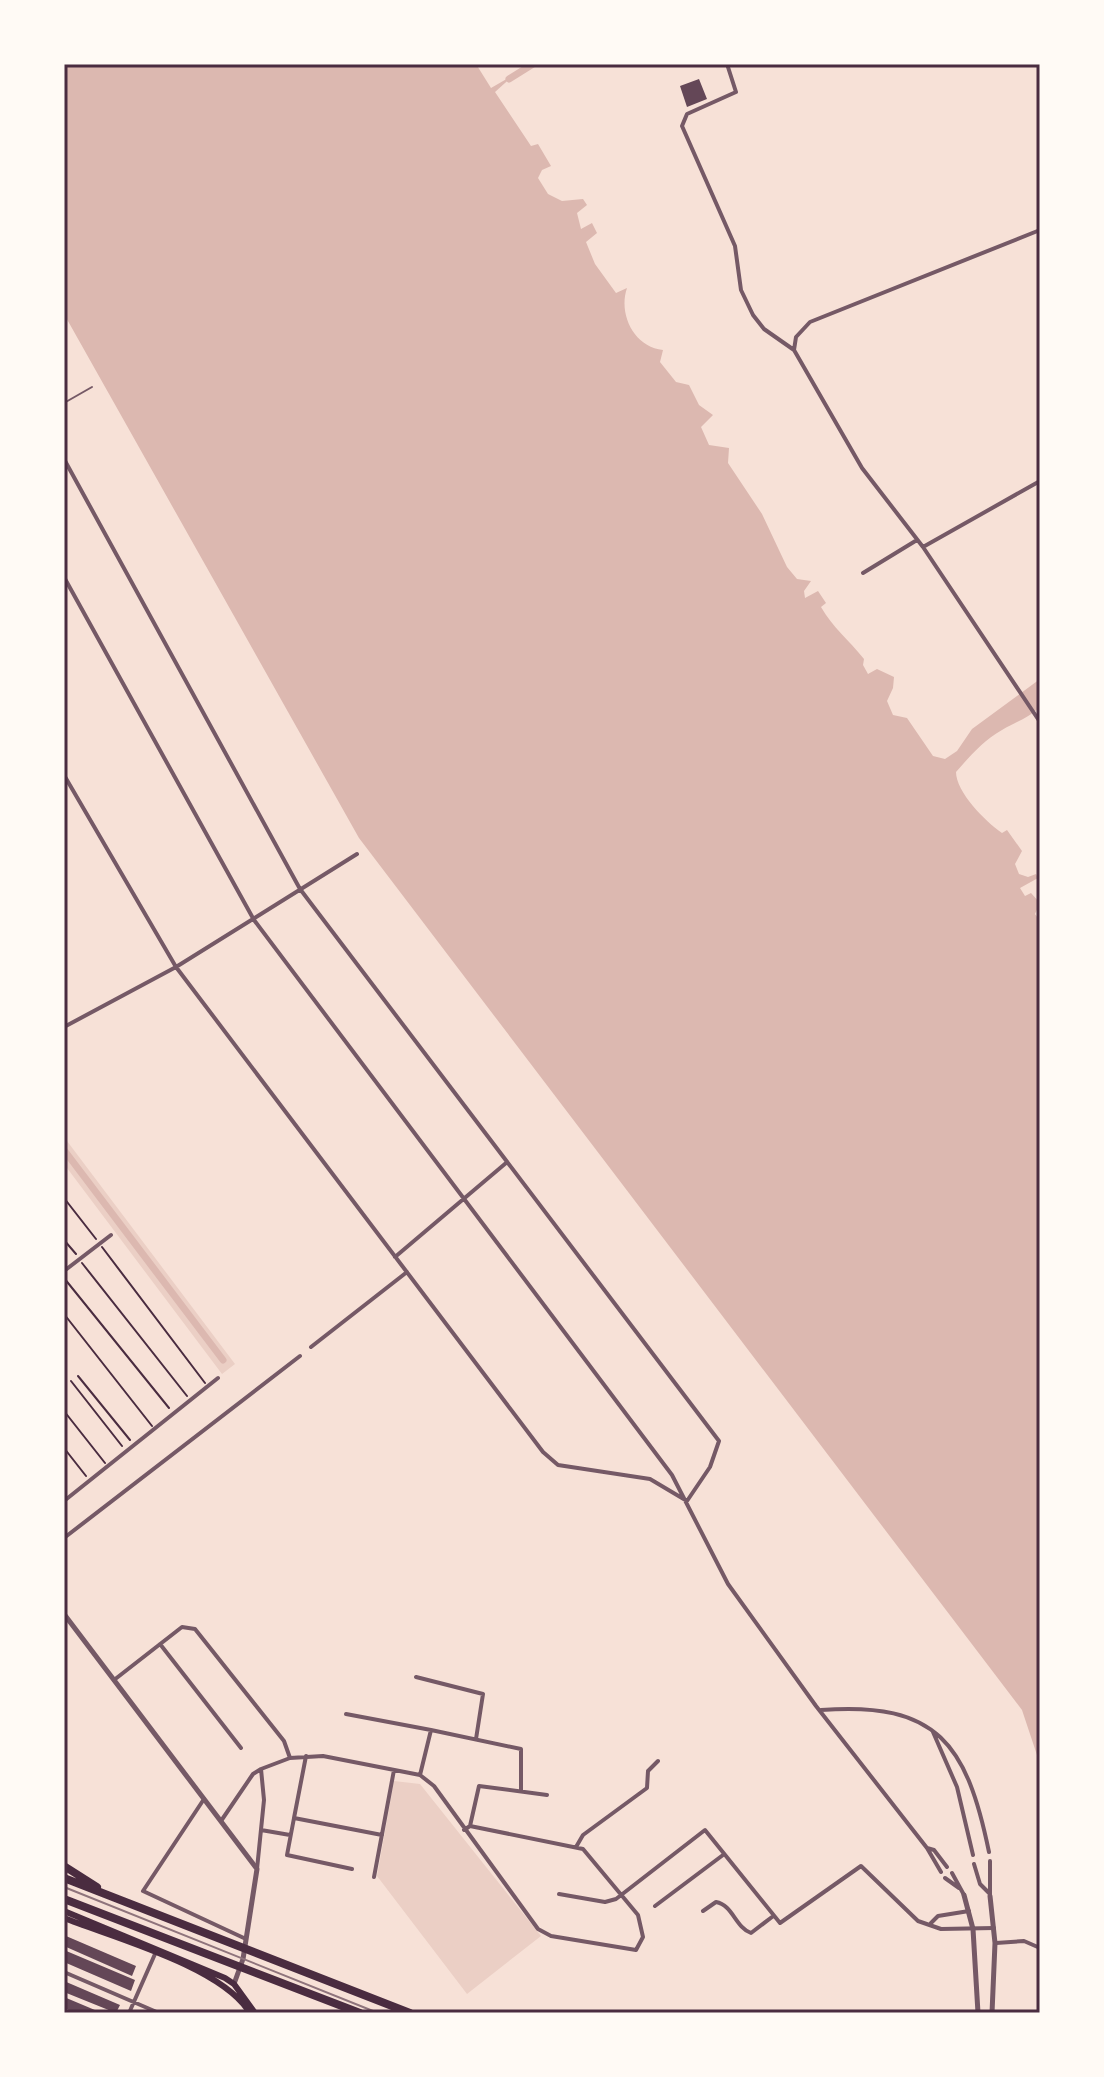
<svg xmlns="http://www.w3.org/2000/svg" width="1104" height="2077" viewBox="0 0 1104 2077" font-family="Helvetica,sans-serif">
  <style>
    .green { fill: #ebcfc5 }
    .water { fill: #dcb8b0 }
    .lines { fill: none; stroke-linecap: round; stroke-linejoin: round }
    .canal { stroke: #dcb8b0; stroke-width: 7 }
    .building { fill: #644757 }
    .path { stroke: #4a2c40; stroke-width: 2 }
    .service { stroke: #755966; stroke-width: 2 }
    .minor { stroke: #755966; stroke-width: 4 }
    .tertiary { stroke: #755966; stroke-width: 5 }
    .secondary { stroke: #4a2c40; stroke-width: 6 }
    .motorway { stroke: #4a2c40; stroke-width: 8 }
    .rail { stroke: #8f747c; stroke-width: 2 }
    .neatline { fill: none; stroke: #4a2c40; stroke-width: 3 }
  </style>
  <rect width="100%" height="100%" fill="#f7e1d7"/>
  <path class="green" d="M 64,1137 L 235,1364 L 222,1374 L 64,1164 Z
    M 394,1781 L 420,1784 L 541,1936 L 467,1994 L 377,1876 Z"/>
  <path class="water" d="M 64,64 L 476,64 L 491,88 L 515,74 L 495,92 L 531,146 L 538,144 L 551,166 L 542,170 L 538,178 L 548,194 L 562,201 L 583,199 L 587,205 L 577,213 L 581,229 L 592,223 L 597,233 L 586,242 L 595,264 L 616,293 L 627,288 C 618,314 634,347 663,350 L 660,362 L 676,382 L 689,385 L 699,405 L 713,415 L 701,427 L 709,445 L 729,448 L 728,463 L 762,514 L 787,567 L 797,579 L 811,581 L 804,591 L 805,598 L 818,591 L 826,603 L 821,607 C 833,628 849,640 864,659 L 863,665 L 868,674 L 877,669 L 894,677 L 893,688 L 887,701 L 893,715 L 907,718 L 933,756 L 945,759 L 957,751 L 972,729 L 1040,679 L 1040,707 C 1028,718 1016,722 1002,730 C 983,741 970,756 956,772 C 956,792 985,821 1002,833 L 1007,830 L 1022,851 L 1015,864 L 1019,874 L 1028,877 L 1036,874 L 1038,878 L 1020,888 L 1025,896 L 1031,893 L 1040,903 L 1035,914 L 1040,921 L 1040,1764 L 1022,1710 L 359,838 L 64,314 Z"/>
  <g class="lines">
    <path class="canal" d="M 509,79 L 533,64
      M 64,1150 L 223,1360"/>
  </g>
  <path class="building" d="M 699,79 L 707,99 L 687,107 L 680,86 Z
    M 66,1936 L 136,1966 L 132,1976 L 64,1946 Z
    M 64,1950 L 135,1980 L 131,1991 L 64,1962 Z
    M 64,1981 L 120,2005 L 116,2013 L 64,1992 Z
    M 64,1997 L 102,2013 L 75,2013 L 64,2008 Z"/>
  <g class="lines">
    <path class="path" d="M 64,1198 L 96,1239
      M 64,1240 L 76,1254
      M 102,1247 L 205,1383
      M 82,1263 L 187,1396
      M 64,1278 L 169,1408
      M 64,1314 L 152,1426
      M 78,1376 L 130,1440
      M 71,1381 L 122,1446
      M 64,1411 L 105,1463
      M 64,1448 L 86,1476"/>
    <path class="service" d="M 64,403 L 92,387"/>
    <path class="minor" d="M 727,64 L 736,92 L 687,114 L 682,126 L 735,246 L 741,290 L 753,315 L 764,329 L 794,350 L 862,468 L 923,547 L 1040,722
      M 794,350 L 796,337 L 810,322 L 1040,230
      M 64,459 L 300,889 L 719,1441 L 710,1467 L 687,1501 L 650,1479 L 558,1465 L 543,1452 L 176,967 L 64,775
      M 923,547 L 1040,481
      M 863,573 L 917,540
      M 64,577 L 254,920 L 672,1475 L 728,1584 L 816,1706 L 927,1848 L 941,1872
      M 64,1027 L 176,967 L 357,854
      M 395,1257 L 506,1163
      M 64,1271 L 111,1235
      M 311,1347 L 407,1272
      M 64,1501 L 218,1378
      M 64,1538 L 300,1356
      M 160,1644 L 241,1748
      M 416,1677 L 483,1694 L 476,1739
      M 114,1680 L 182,1627 L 195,1629 L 284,1741 L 290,1758
      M 821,1710 C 938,1701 967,1745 989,1852
      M 346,1714 L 431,1730 L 420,1775
      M 431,1730 L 521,1749 L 521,1791
      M 933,1732 L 957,1787 L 973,1855
      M 204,1799 L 143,1891 L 246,1939
      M 294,1818 L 306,1756
      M 221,1821 L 253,1774 L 261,1769
      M 470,1826 L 479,1786 L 547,1795
      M 261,1830 L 290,1835
      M 576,1847 L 583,1835 L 647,1788 L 648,1771 L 658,1761
      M 927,1848 L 934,1850 L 947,1867
      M 974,1864 L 980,1884 L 989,1893
      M 257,1869 L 264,1800 L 261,1769 L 290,1758 L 323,1756 L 420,1775 L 434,1786 L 538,1929 L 551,1936 L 636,1950 L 643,1937 L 638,1915 L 583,1849 L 470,1826 L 464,1830
      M 352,1869 L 287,1855 L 294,1818 L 382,1835
      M 952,1873 L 964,1895
      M 374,1877 L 394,1770
      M 945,1878 L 959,1888
      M 559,1894 L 605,1902 L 616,1899 L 705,1830 L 780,1923 L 861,1866 L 918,1921 L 941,1929 L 994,1928
      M 990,1896 L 990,1861
      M 655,1906 L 723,1855
      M 703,1911 L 716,1902 C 733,1905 735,1927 751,1933 L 772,1917
      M 931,1923 L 938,1916 L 969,1911
      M 996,1943 L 1024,1941 L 1040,1948
      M 64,1972 L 159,2013
      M 129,2013 L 155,1954"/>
    <path class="tertiary" d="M 64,1614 L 257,1869 L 243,1959 L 234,1984
      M 964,1895 L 973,1929 L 978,2013
      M 990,1896 L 995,1943 L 992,2013"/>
    <path class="secondary" d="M 64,1911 L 225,1978 L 234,1984 L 255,2013
      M 64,1918 C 115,1938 218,1966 248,2010"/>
    <path class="motorway" d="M 64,1866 L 97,1887
      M 64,1878 L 410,2013
      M 64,1899 L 360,2013"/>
    <path class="rail" d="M 64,1887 L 378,2013"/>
  </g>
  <rect width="1104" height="2077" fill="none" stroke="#fffaf5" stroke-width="132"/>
  <rect x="66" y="66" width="972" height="1945" class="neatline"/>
</svg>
